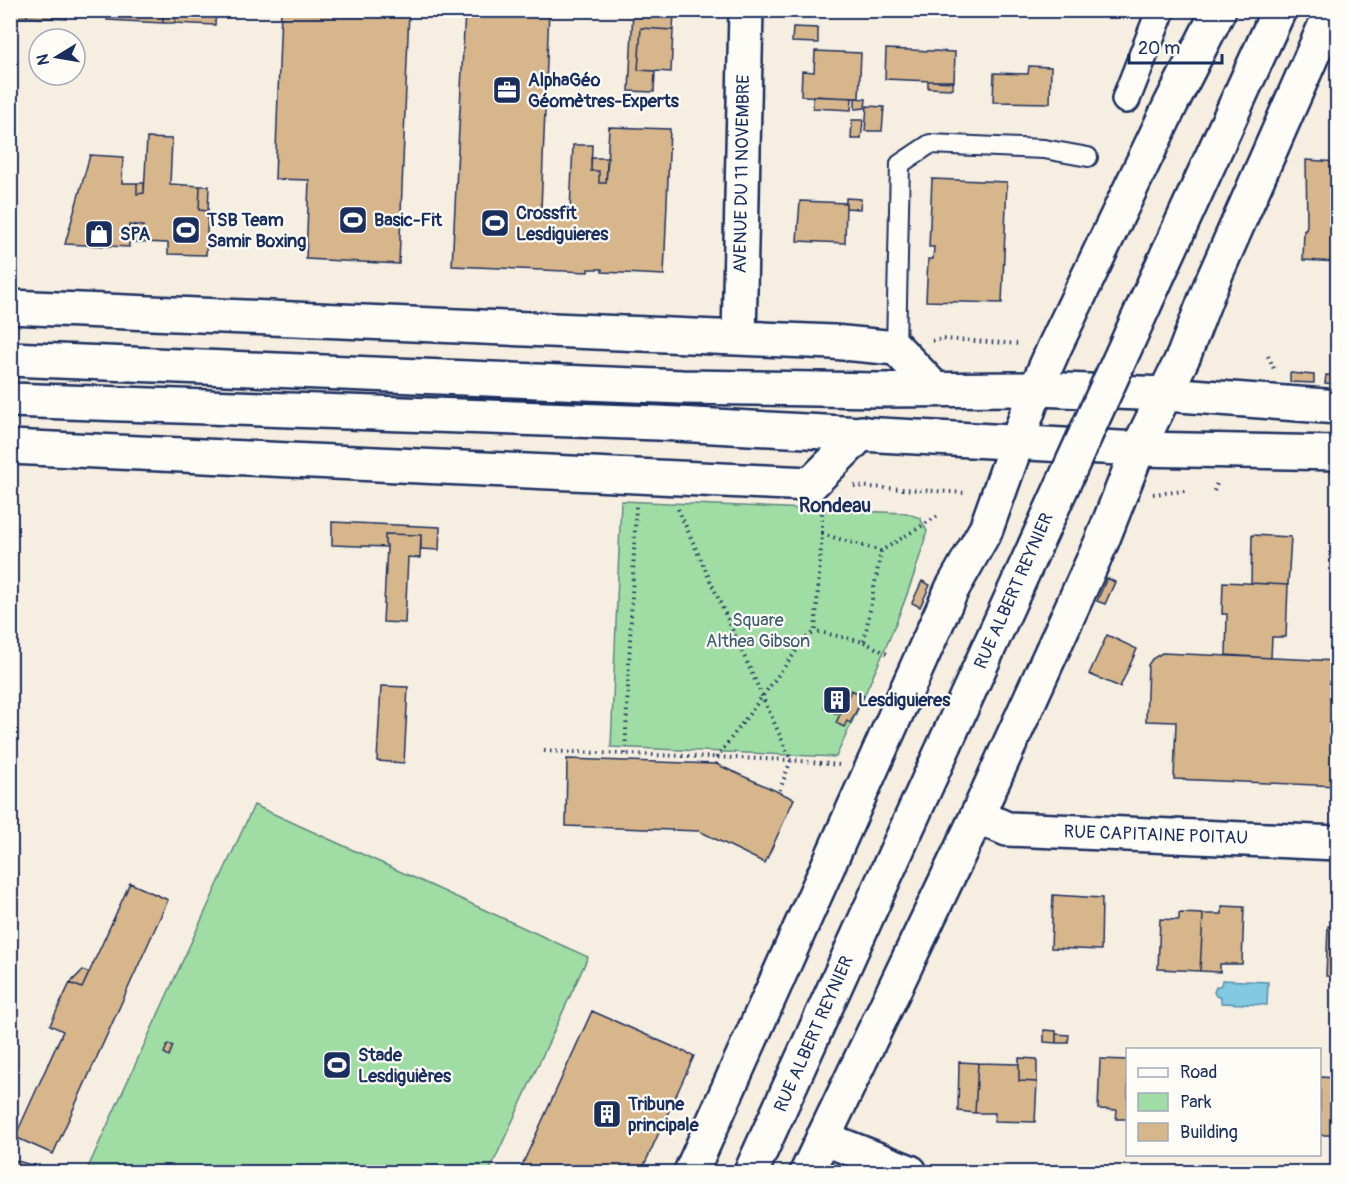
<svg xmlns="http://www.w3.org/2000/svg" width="1348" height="1183" viewBox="0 0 1348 1183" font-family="Pangolin,sans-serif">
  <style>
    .green { fill: #a0dda4; stroke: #5e8681; stroke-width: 1.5 }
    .water { fill: #81cae2; stroke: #588cad; stroke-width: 1.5 }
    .building { fill: #d8b68b; stroke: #1b2f5e; stroke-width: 1.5 }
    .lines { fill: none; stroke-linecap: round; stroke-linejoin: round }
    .service-casing { stroke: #1b2f5e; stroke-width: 22 }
    .pedestrian-casing { stroke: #1b2f5e; stroke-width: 32 }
    .minor-casing { stroke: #1b2f5e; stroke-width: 38 }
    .secondary-casing { stroke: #1b2f5e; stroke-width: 38 }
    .primary-casing { stroke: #1b2f5e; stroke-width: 38 }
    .path { stroke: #1b2f5e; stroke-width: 4; stroke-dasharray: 1.5 4.5; stroke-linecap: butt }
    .service { stroke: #fdfcf7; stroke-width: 18 }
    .pedestrian { stroke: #fdfcf7; stroke-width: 27 }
    .minor { stroke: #fdfcf7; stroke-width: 33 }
    .secondary { stroke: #fdfcf7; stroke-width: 33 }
    .primary { stroke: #fdfcf7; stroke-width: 33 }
    .secondary-bridge-casing { stroke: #1b2f5e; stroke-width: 38; stroke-linecap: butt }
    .secondary-bridge { stroke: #fdfcf7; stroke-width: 33 }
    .labels { text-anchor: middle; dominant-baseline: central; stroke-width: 4.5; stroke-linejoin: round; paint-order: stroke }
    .poi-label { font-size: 18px; font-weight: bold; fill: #1b2f5e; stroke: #fdfcf7; text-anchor: start }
    .street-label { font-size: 18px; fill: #1b2f5e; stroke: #fdfcf7 }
    .park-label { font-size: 18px; fill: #3c5a70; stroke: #fdfcf7 }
    .neighbourhood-label { font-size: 20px; font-weight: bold; fill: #1b2f5e; stroke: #fdfcf7 }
  </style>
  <rect width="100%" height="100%" fill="#f6eee1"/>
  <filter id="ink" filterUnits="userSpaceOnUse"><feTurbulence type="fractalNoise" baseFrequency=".0167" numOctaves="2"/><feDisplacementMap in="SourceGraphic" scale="12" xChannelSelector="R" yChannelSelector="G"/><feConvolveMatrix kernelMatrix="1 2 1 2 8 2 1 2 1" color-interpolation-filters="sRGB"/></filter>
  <g filter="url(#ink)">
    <path class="green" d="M 621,501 L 906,513 L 920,518 L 927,531 C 907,609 869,684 836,757 L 611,747 Z
      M 254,805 L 588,957 L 489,1172 L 86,1172 Z"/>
    <path class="water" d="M 1222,980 L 1268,982 L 1267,1005 L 1221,1003 L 1221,998 L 1216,996 L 1214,992 L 1216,987 L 1221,985 Z"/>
    <path class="building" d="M 14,10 L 27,10 L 27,17 L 13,17 Z
      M 27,10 L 67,10 L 67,19 L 27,17 Z
      M 108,10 L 216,10 L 215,25 L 175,23 L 176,16 L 163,15 L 163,23 L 107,20 Z
      M 281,10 L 409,10 L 399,264 L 306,259 L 309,180 L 275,179 Z
      M 465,10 L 549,10 L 541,209 L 570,211 L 573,145 L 592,145 L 591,171 L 599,171 L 599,183 L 606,183 L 609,127 L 670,129 L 664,275 L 602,272 L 602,269 L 588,269 L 588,272 L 452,266 Z
      M 633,10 L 674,11 L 673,30 L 641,28 L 638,70 L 655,71 L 654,92 L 629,91 Z
      M 163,15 L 176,16 L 175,23 L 163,23 Z
      M 793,27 L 818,28 L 818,43 L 792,42 Z
      M 641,28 L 673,30 L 671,72 L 638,70 Z
      M 886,49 L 955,52 L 954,82 L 885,79 Z
      M 815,51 L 861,53 L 859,98 L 801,96 L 802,71 L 814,72 Z
      M 1029,66 L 1051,67 L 1050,103 L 993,102 L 994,73 L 1028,74 Z
      M 928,81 L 953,81 L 953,89 L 928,88 Z
      M 813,96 L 852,98 L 851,110 L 813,108 Z
      M 855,98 L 866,99 L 865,108 L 855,109 Z
      M 867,106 L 884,107 L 882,131 L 865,131 Z
      M 852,120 L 863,120 L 861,139 L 851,139 Z
      M 147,138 L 172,139 L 170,184 L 200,186 L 199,210 L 208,211 L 206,255 L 168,254 L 168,243 L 142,242 L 143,226 L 129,225 L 129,247 L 65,244 L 90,155 L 123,157 L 122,183 L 137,183 L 137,194 L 144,193 Z
      M 591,158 L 608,158 L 606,183 L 599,183 L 599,171 L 591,171 Z
      M 1306,160 L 1338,162 L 1338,262 L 1303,260 L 1304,230 L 1306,230 L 1307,224 Z
      M 932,179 L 1007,182 L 1002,303 L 926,301 L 928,259 L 933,259 L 934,247 L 929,247 Z
      M 137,183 L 144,183 L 144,193 L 137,194 Z
      M 200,186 L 209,186 L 208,211 L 199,210 Z
      M 846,198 L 861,199 L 860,209 L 846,208 Z
      M 800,201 L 846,203 L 845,243 L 797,241 Z
      M 134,225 L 143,226 L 142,242 L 134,242 Z
      M 1290,373 L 1314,375 L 1314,383 L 1290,382 Z
      M 1326,375 L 1338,376 L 1338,384 L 1325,383 Z
      M 332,522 L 440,527 L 439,550 L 421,549 L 421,535 L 385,534 L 385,544 L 387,545 L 387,547 L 332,545 Z
      M 385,534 L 421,535 L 420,558 L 408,557 L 405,623 L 383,622 L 387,547 L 387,545 L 385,544 Z
      M 1252,535 L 1291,537 L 1288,585 L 1251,583 Z
      M 1107,578 L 1115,582 L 1105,604 L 1097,601 Z
      M 922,581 L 930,585 L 920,607 L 912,603 Z
      M 1223,582 L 1288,585 L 1286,637 L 1272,637 L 1271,658 L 1226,655 L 1227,614 L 1222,614 Z
      M 1107,635 L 1137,649 L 1120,687 L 1089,674 Z
      M 1162,653 L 1338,661 L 1338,786 L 1174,779 L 1176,722 L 1146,721 L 1148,665 L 1152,659 Z
      M 835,685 L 850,693 L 840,715 L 824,708 Z
      M 381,686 L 408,687 L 404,763 L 377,761 Z
      M 851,690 L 864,696 L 850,723 L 847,721 L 844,727 L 836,723 Z
      M 567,759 L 716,764 L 794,799 L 765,863 L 699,831 L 566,826 Z
      M 130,883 L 168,900 L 53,1154 L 15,1137 L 63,1031 L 50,1025 L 70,983 L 82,988 Z
      M 1053,895 L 1102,898 L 1101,950 L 1051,948 Z
      M 1222,906 L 1244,907 L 1242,964 L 1220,964 L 1220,972 L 1200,971 L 1203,914 L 1222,914 Z
      M 1179,913 L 1203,914 L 1200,971 L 1158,969 L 1160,919 L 1179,920 Z
      M 1328,926 L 1338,927 L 1338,977 L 1326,976 Z
      M 83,970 L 89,973 L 82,988 L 70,983 Z
      M 592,1011 L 694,1056 L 641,1172 L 519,1172 Z
      M 1044,1030 L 1056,1031 L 1056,1043 L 1044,1042 Z
      M 1056,1034 L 1069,1035 L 1068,1043 L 1056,1043 Z
      M 168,1044 L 173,1046 L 169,1056 L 164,1053 Z
      M 1019,1058 L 1037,1059 L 1037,1082 L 1019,1081 Z
      M 1100,1059 L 1128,1060 L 1128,1119 L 1116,1119 L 1117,1110 L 1098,1109 Z
      M 959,1062 L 978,1063 L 975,1113 L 958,1111 Z
      M 978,1063 L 1019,1064 L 1019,1081 L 1037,1082 L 1035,1122 L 994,1121 L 995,1113 L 975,1113 Z
      M 1320,1077 L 1338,1078 L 1338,1135 L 1320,1135 Z
      M 10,1159 L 46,1169 L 45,1172 L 10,1172 Z"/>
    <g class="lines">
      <g class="service-casing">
        <path id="service" d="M 896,348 L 900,164 L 930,144 L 1044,149 L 1088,157"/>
      </g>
      <g class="pedestrian-casing">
        <path id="pedestrian" d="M 1126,99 L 1161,10"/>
      </g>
      <g class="minor-casing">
        <path id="minor" d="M 10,307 L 833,342 L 896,348 L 935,389
          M 739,338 L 746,10
          M 10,447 L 811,484 L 862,433
          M 977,816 L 1007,829 L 1338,843
          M 823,1138 L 910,1172"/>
      </g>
      <g class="secondary-casing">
        <path id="secondary" d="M 1143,308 L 1279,10
          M 691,1172 L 952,589 L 986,529 L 1036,389 L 1055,346 L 1171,104 L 1219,10
          M 751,1172 L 945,744
          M 807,1172 L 977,816 L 1102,541 L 1138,449 L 1184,355 L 1210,287 L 1332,10"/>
      </g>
      <g class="primary-casing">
        <path id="primary" d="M 10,359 L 682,387 L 879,390 L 1036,389 L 1166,394 L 1338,407
          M 10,400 L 658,423 L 1138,449 L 1338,453"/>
      </g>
      <path class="path" d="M 932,341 L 943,339 L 1020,344
        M 1268,356 L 1274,369
        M 854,486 L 966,493
        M 1214,491 L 1218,481
        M 1153,494 L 1185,491
        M 678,509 L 791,760 L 779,792
        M 822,513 L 822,534
        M 881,551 L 822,534 L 815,631 L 864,642 L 881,551 L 941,514
        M 864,642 L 889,655
        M 544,751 L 791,760 L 839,765
        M 625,754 L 636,506
        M 716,764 L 717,757 L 806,638 L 815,632"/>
      <use href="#service" class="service"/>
      <use href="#pedestrian" class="pedestrian"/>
      <use href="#minor" class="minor"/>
      <use href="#secondary" class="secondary"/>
      <use href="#primary" class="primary"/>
      <g class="secondary-bridge-casing">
        <path id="secondary-bridge" d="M 945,744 L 1143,308"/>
      </g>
      <use href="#secondary-bridge" class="secondary-bridge"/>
    </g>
  </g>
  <defs>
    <g id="office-square" transform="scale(1.5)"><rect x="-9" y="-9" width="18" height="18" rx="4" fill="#1b2f5e" stroke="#fdfcf7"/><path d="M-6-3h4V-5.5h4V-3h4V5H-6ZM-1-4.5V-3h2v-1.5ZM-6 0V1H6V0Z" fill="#fff"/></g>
    <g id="stadium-square" transform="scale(1.5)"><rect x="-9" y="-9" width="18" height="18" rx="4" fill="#1b2f5e" stroke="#fdfcf7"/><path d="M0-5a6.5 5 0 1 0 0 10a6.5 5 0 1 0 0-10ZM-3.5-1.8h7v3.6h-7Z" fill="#fff"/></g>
    <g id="shop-square" transform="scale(1.5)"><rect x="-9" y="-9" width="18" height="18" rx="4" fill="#1b2f5e" stroke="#fdfcf7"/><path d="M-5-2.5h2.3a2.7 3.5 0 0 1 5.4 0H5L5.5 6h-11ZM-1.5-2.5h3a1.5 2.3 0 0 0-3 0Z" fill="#fff"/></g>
    <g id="building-square" transform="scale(1.5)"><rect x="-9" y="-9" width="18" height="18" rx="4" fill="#1b2f5e" stroke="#fdfcf7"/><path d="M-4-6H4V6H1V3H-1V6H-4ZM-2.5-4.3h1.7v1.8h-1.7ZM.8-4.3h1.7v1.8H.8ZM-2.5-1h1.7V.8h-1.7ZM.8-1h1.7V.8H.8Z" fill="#fff"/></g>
  </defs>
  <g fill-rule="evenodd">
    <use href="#office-square" x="507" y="90"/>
    <use href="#stadium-square" x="353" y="220"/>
    <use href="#stadium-square" x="495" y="223"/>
    <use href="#stadium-square" x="186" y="230"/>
    <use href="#shop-square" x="99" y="234"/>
    <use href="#building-square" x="837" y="700"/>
    <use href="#stadium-square" x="337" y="1065"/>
    <use href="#building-square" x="607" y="1114"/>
  </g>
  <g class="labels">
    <g class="poi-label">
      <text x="528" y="80">AlphaGéo<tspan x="528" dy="21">Géomètres-Experts</tspan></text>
      <text x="516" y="213">Crossfit<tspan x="516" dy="21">Lesdiguieres</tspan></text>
      <text x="207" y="220">TSB Team<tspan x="207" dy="21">Samir Boxing</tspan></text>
      <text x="374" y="220">Basic-Fit</text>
      <text x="120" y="234">SPA</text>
      <text x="858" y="700">Lesdiguieres</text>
      <text x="358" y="1055">Stade<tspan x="358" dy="21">Lesdiguières</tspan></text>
      <text x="628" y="1104">Tribune<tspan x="628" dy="21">principale</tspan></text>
    </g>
    <g class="street-label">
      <text transform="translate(742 174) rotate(-89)">AVENUE DU 11 NOVEMBRE</text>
      <text transform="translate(1014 591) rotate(-66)">RUE ALBERT REYNIER</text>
      <text transform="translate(1156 835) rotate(2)">RUE CAPITAINE POITAU</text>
      <text transform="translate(814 1034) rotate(-66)">RUE ALBERT REYNIER</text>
    </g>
    <g class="park-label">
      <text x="758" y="620">Square<tspan x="758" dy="21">Althea Gibson</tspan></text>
    </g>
    <g class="neighbourhood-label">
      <text x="835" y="505">Rondeau</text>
    </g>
  </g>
  <rect width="1348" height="1183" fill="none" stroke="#fdfcf7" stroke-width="36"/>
  <rect x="18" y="18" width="1312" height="1147" fill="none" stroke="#1b2f5e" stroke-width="2" filter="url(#ink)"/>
  <rect x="1126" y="1048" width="195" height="108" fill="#fdfcf7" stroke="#a3aaba" stroke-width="1.5"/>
  <rect x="1138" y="1068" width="30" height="9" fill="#fdfcf7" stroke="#a3aaba" stroke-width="1.5"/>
  <text x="1180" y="1078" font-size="18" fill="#1b2f5e">Road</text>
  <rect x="1138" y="1093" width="30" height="18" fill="#a0dda4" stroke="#a3aaba" stroke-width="1.5"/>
  <text x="1180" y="1108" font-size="18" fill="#1b2f5e">Park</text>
  <rect x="1138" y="1123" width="30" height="18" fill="#d8b68b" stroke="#a3aaba" stroke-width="1.5"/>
  <text x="1180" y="1138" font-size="18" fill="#1b2f5e">Building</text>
  <g transform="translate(57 57) rotate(259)"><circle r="28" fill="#fdfcf7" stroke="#a3aaba" stroke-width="1.5"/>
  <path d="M0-4.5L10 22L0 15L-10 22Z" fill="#1b2f5e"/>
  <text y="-9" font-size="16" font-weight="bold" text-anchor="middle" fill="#1b2f5e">N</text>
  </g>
  <path d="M1129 54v9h93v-9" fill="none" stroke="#1b2f5e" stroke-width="3"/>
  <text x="1138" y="54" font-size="18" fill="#1b2f5e" stroke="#fdfcf7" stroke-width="4.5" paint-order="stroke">20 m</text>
</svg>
